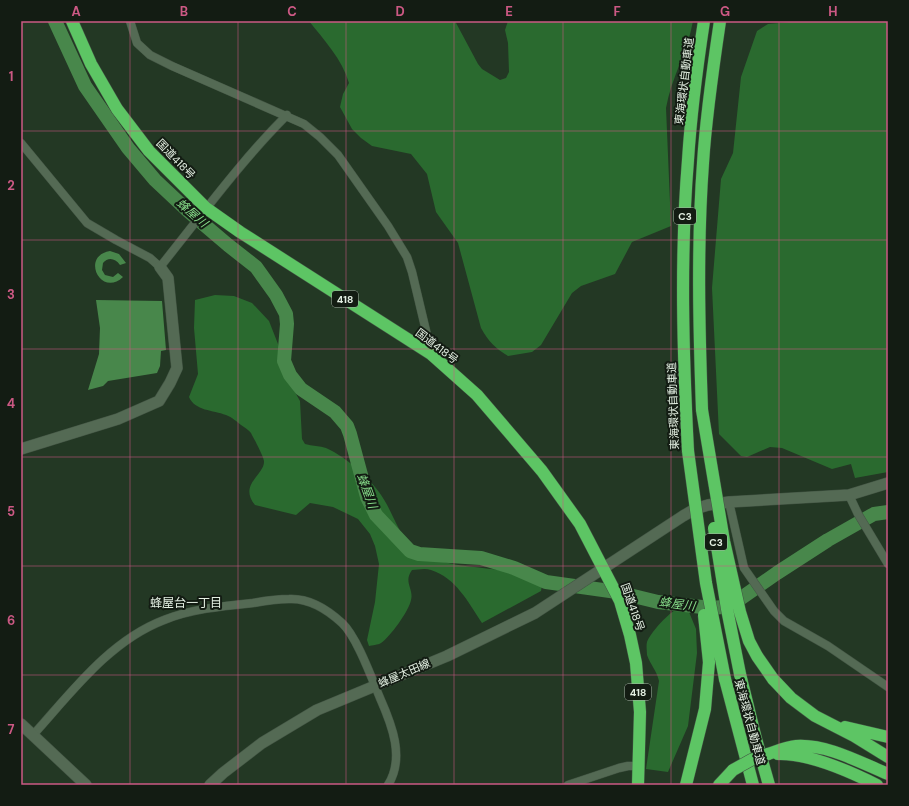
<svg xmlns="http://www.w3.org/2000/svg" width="909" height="806" viewBox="0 0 909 806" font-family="'DM Sans','Noto Sans JP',sans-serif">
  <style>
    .forest { fill: #2a6a2f }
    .water { fill: #48874b }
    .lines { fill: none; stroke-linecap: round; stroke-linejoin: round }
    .river { stroke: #48874b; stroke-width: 14 }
    .street-casing { stroke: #435544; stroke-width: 9 }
    .secondary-casing { stroke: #435544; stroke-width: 12 }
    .highway-casing { stroke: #435544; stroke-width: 13 }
    .street { stroke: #546a54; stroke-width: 8 }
    .secondary { stroke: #546a54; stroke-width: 11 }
    .highway { stroke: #5dc564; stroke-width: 12 }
    .highway-bridge-casing { stroke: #435544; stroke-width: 13; stroke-linecap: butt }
    .highway-bridge { stroke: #5dc564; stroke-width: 12 }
    .grid { fill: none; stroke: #cc5984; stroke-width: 1; stroke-opacity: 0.55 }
    .labels { text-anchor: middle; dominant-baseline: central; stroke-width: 4; stroke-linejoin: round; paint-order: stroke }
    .shield { fill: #131c13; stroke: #a5b0a5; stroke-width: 1 }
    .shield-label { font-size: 10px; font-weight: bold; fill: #e4f0e3 }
    .street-label { font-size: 11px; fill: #e4f0e3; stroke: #131c13 }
    .water-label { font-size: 12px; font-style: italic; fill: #88de8b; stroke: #131c13 }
    .neighbourhood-label { font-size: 12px; fill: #e4f0e3; stroke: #131c13 }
    .neatline { fill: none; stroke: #cc5984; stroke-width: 1.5 }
    .grid-label { font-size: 13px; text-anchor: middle; font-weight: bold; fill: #cc5984 }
  </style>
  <rect width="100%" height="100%" fill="#233824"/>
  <path class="forest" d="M 309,21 L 455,21 L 478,64 L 482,69 L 500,80 L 506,78 L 509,72 L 508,43 L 505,30 L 508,21 L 693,21 C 688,51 671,78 666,108 L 671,226 L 632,242 L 615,274 L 581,286 L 572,293 L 541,345 L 532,352 L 508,356 C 495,348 489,342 481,328 L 458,243 L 436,212 L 427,174 L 411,154 L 372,146 L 361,138 L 352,129 L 340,107 L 343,94 L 349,83 C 342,59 324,40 309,21 Z
    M 802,21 L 888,21 L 888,472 L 855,478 L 851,464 L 832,469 L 782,448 L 770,447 L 747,457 L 741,456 L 719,434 L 712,288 L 721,179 L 733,153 L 741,77 L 757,31 L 768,24 Z
    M 215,295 L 234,296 L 252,303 L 269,321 L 278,344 L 287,378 L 300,401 L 302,439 L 305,444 C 312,446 320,446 326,448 C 348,458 375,482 386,503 C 394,517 403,543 417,551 C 443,567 476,566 505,571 C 517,573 531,580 542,585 L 541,591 L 482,623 C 468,602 456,578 431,570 C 425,568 417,570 412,570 C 403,582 414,589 411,600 C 409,611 390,637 381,643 C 378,645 372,645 369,646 L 367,640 L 375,602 L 379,564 L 375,546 L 370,534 L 358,519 L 333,507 L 310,503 L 296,515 L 255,505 C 238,484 265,475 264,461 C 263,455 254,439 251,433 C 249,430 245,428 241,425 C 237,422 232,417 226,415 C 213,410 195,411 189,397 L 198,374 L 194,328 L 195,300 Z
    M 679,608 L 689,612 L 696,629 L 697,653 L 688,726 L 668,772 L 646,769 L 659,681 C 657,671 650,664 647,655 C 647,651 646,646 647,642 C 651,632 669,612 679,608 Z"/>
  <path class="water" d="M 110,251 L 119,254 L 126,263 L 120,265 C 115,258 108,257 103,263 L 102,270 L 105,275 L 113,277 L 118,273 L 123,277 C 101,298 80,256 110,251 Z
    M 96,300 L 162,301 L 166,350 L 161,351 L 160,366 L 157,373 L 108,381 L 103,386 L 88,390 L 99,354 L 100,328 Z"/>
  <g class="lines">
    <path class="river" d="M 55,21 L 85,86 L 128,148 L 155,180 L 188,211 L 228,245 L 256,267 L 276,295 L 286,314 L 287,324 L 284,361 L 290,375 L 301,389 L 335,412 L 347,426 L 350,434 L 367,497 L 376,515 L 410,551 L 419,554 L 481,558 L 514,568 L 546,582 L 617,592 L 658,602 L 711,608 L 723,607 L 737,601 L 777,573 L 828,540 L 874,514 L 888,512"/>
    <g class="street-casing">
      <path id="street" d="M 130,21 L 137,43 L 150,55 L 172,66 L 304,124 L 320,137 L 338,155 L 388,226 L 407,257 L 412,272 L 427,335 L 431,354
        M 21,143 L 87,223 L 116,240 L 150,258 L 160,267 C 201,216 240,162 287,115
        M 849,495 L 858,514 L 888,564
        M 729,502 L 744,568 L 774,611 L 784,621 L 828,646 L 888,687
        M 33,735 C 71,693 109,641 164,620 C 191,609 223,606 253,603 C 264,601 277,599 289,599 C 309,598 328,610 342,623 C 357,637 372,679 380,698 C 392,725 405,758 388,785
        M 568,785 L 619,768 L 628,766 L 638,766"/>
    </g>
    <g class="secondary-casing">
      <path id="secondary" d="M 21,449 L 118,419 L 159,401 L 170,383 L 177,368 L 168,278 L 160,267
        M 21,724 L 86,785
        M 210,785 L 223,773 L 262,743 L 317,710 L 447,656 L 535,613 L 683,516 L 695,509 L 708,505 L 729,502 L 849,495 L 888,483"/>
    </g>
    <g class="highway-casing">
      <path id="highway" d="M 72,21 L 91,64 L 117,109 L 149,151 L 206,208 L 240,232 L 431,354 L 477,395 L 542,471 L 580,524 L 620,601 L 630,635 L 636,663 L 640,712 L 638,785
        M 702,410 C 699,327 697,245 703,163 C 706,115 713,68 720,21
        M 688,451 C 683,354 680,257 688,160 C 691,113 697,67 704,21
        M 740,674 L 756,739 L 769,785
        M 725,679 L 753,785
        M 773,679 L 791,698 L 815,716 L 854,736 L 888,757
        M 845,727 L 888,737
        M 768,754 C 777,751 786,747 796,746 C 827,744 859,762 888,774
        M 778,754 C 808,753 851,772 877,785
        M 686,785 L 705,709 L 709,662
        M 719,785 L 733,770"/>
    </g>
    <use href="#street" class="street"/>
    <use href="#secondary" class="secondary"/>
    <use href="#highway" class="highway"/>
    <g class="highway-bridge-casing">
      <path id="highway-bridge" d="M 702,410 L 724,541 L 740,612 L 749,641 L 757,656 L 773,679
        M 688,451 L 706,583 L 725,679
        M 714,528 L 727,609 L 740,674
        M 704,615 L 709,662
        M 733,770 L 751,760 L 768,754"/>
    </g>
    <use href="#highway-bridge" class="highway-bridge"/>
  </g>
  <path class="grid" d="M 130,21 L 130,785M 238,21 L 238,785M 346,21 L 346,785M 454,21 L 454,785M 563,21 L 563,785M 671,21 L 671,785M 779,21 L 779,785M 21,131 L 888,131M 21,240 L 888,240M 21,349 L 888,349M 21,457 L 888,457M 21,566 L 888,566M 21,675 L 888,675"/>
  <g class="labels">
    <g class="shield">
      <rect x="674" y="208" width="22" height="16" rx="3"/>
      <rect x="332" y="291" width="26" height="16" rx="3"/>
      <rect x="705" y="534" width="22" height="16" rx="3"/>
      <rect x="625" y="684" width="26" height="16" rx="3"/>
    </g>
    <g class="shield-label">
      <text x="685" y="216">C3</text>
      <text x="345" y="299">418</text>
      <text x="716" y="542">C3</text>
      <text x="638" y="692">418</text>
    </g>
    <g class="street-label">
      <text transform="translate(684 81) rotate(-83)">東海環状自動車道</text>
      <text transform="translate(176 159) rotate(46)">国道418号</text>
      <text transform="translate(437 346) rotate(37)">国道418号</text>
      <text transform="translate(673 406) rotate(-92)">東海環状自動車道</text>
      <text transform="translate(633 607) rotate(71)">国道418号</text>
      <text transform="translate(404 673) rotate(-23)">蜂屋太田線</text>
      <text transform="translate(750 722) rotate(75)">東海環状自動車道</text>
    </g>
    <g class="water-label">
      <text transform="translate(192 213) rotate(41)">蜂屋川</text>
      <text transform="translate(367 491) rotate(70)">蜂屋川</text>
      <text transform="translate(677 604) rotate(8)">蜂屋川</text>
    </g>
    <g class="neighbourhood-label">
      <text x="186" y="603">蜂屋台一丁目</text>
    </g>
  </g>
  <rect width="909" height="806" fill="none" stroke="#131c13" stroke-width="44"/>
  <rect x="22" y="22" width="865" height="762" class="neatline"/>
  <g class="grid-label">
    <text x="76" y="16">A</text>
    <text x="184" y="16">B</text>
    <text x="292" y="16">C</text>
    <text x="400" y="16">D</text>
    <text x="509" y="16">E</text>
    <text x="617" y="16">F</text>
    <text x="725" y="16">G</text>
    <text x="833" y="16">H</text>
    <text x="11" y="81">1</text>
    <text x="11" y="190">2</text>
    <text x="11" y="299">3</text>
    <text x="11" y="408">4</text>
    <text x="11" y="516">5</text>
    <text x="11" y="625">6</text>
    <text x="11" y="734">7</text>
  </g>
</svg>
